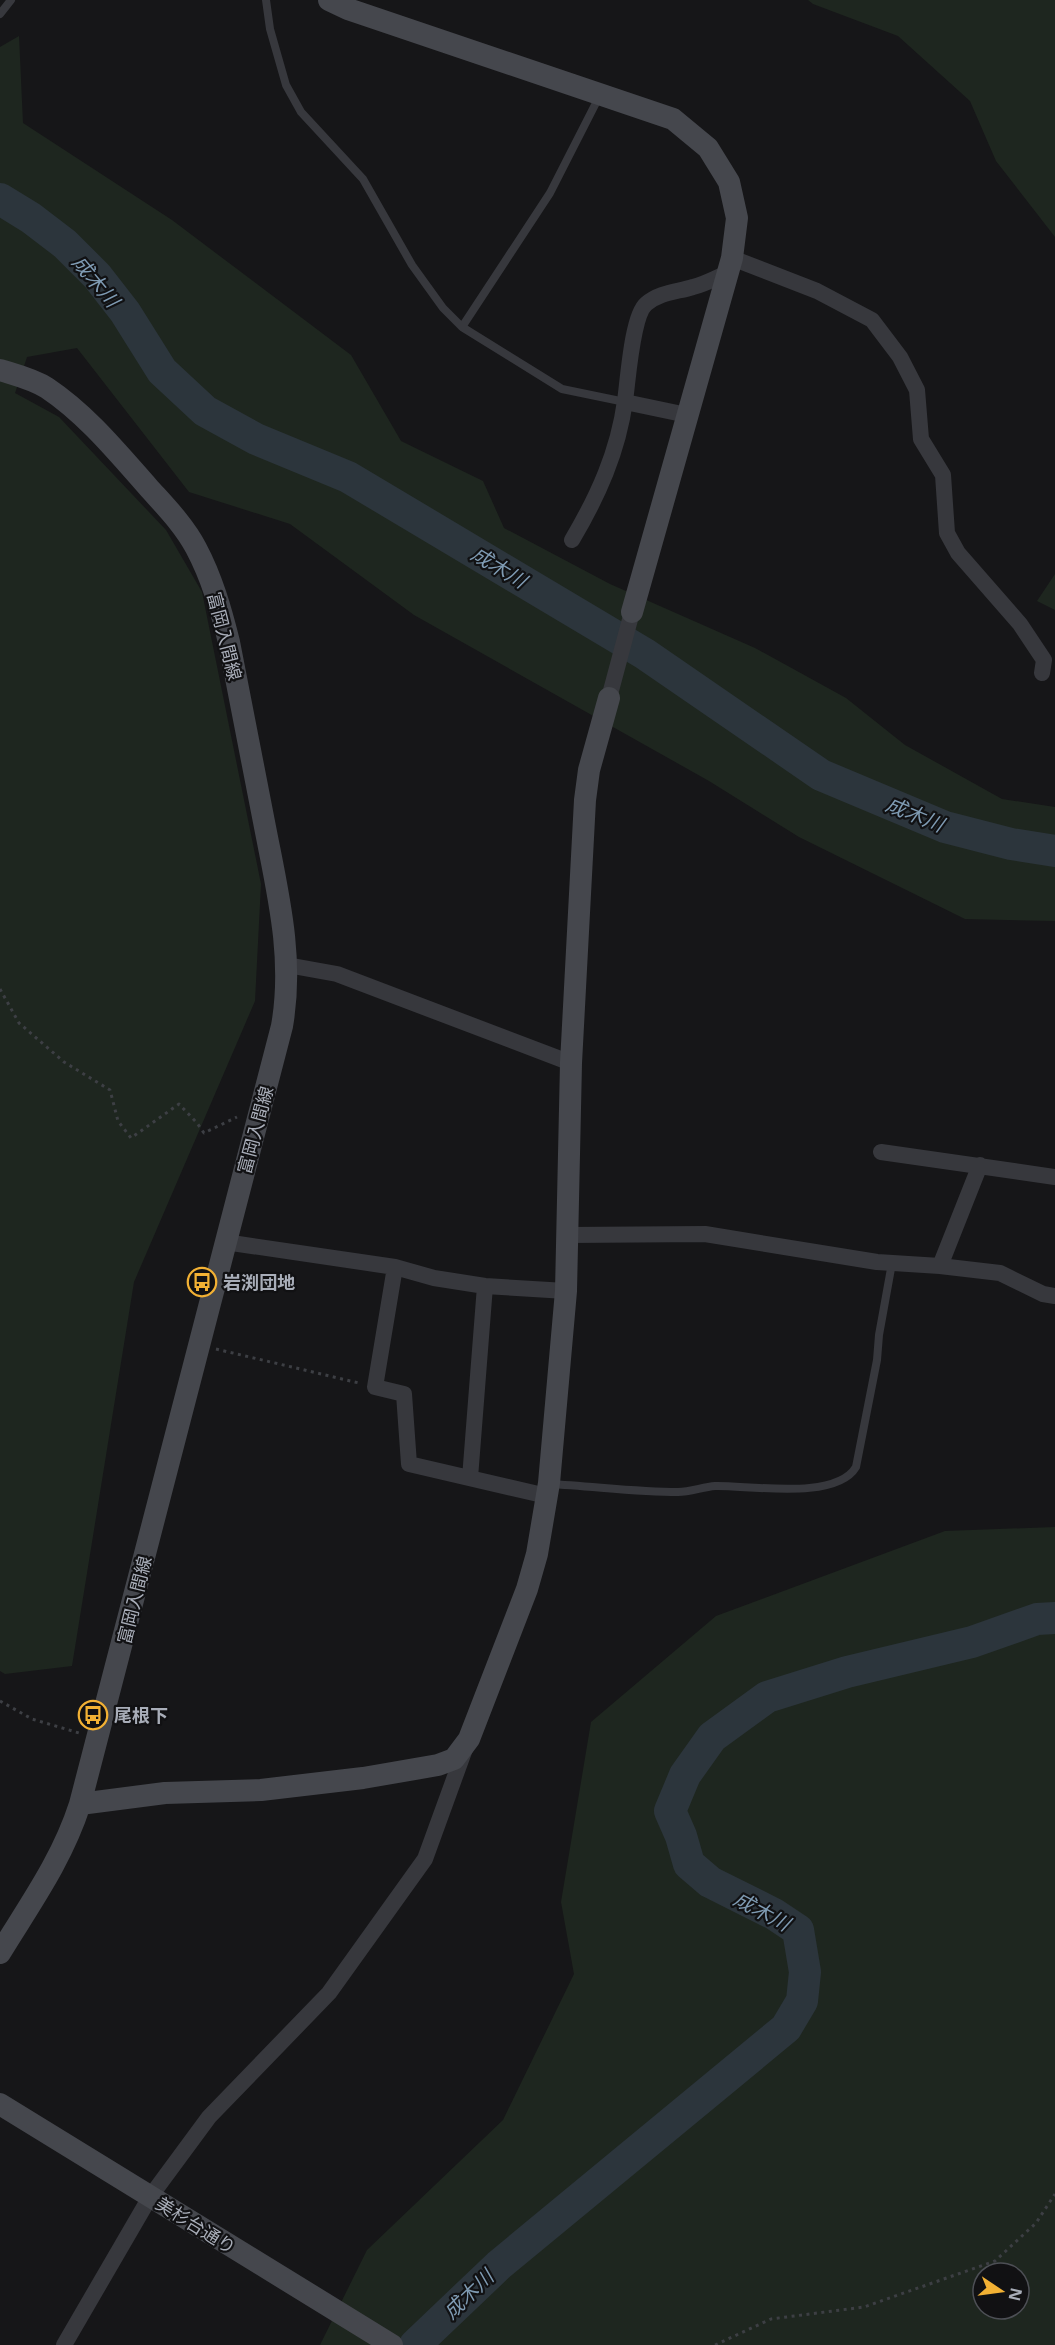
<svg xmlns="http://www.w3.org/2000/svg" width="1055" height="2345" viewBox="0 0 1055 2345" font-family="'Noto Sans','Noto Sans JP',sans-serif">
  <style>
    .green { fill: #1e261f; fill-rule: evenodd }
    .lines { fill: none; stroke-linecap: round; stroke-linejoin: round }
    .river { stroke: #2c353c; stroke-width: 32 }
    .path { stroke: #3d3f44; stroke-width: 3; stroke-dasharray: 3 4.5; stroke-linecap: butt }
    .lane { stroke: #37383d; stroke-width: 8 }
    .street { stroke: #37383d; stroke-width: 16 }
    .secondary { stroke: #45474d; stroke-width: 22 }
    .labels { text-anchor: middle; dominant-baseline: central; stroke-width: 4.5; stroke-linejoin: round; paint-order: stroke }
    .street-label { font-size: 18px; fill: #a8adb8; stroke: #111113 }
    .poi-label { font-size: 18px; font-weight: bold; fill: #a8adb8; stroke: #111113; text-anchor: start }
    .water-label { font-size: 20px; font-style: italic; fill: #7f9bb3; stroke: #111113 }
  </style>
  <rect width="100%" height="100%" fill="#161618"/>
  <path class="green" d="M 808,0 L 1055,0 L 1055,237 L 996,161 L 970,101 L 898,36 L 813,4 Z
    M 19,36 L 23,123 L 172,220 L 351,355 L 401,441 L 483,481 L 504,528 L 610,584 L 755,648 L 846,698 L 905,745 L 1002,799 L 1055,807 L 1055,921 L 965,919 L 799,837 L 709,781 L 414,615 L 290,524 L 189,492 L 77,348 L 27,357 L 15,393 L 59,417 L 166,530 L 202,592 L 261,884 L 255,1001 L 134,1282 L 72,1666 L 5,1674 L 0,1671 L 0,47 Z
    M 1055,574 L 1055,610 L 1037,601 Z
    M 1055,1527 L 1055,2345 L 320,2345 L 367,2250 L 503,2120 L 574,1974 L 561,1902 L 591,1722 L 716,1616 L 945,1531 ZM 983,2273 L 1019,2273 L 1019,2309 L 983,2309 Z"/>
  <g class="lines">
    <path class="river" d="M 0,199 L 31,218 L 65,244 L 97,276 L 125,312 L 162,371 L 205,411 L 256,439 L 348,477 L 645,654 L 821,775 L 945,827 L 1011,844 L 1055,851
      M 415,2345 L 499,2265 L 786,2028 L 802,2001 L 805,1972 L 798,1930 L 774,1914 L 710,1882 L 689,1864 L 681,1836 L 670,1811 L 685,1775 L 712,1737 L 767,1697 L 847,1672 L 972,1642 L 1037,1619 L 1055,1618"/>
    <path class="path" d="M 0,989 L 19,1023 L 64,1062 L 110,1090 L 118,1121 L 131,1138 L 179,1104 L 197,1123 L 204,1133 L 237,1117
      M 216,1349 L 359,1383
      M 0,1701 L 32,1719 L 79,1733
      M 715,2345 L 771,2319 L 864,2307 L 995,2261 L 1036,2223 L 1055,2194"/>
    <path class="lane" d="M 266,0 L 270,29 L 286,85 L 301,112 L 363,179 L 412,265 L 443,308 L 462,327 L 562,389 L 625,402
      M 0,14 L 11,0
      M 462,327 L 550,193 L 600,95
      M 549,1484 C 592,1486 636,1492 678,1492 C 690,1492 703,1487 715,1486 C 748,1485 836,1501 856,1467 L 877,1360 L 879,1335 L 892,1263"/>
    <path class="street" d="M 732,258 L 817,291 L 872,320 L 900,357 L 917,390 L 921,439 L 943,475 L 947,533 L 958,553 L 1020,624 L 1044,660 L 1042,673
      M 625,402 L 687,415
      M 572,540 C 598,496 618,452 625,401 C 628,381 632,316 646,304 C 660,292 677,292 693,287 C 705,284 716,278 727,273
      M 609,698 L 632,612
      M 287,965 L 337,974 L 571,1063
      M 881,1152 L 1055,1177
      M 568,1235 L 705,1234 L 877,1262 L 940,1266 L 1000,1273 L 1043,1294 L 1055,1296
      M 225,1242 L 395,1267 L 434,1278 L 485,1286 L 566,1291
      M 940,1266 L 980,1165
      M 395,1267 L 375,1387 L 404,1394 L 409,1464 L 547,1496
      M 470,1478 L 485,1286
      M 64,2345 L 150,2197 L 209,2117 L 329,1993 L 425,1859 L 465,1749"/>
    <path class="secondary" d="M 329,0 L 348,9 L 673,119 L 708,148 L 729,182 L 737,218 L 732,258 L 632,612
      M 0,370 C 16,375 33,379 47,388 C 86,414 117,452 148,487 C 165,506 184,525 196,548 C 212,578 221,610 229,642 C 241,704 253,766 265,827 C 278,894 294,958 282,1026 L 80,1804 C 62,1860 30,1904 0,1953
      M 80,1804 L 165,1793 L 261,1790 L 363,1778 L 438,1765 L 454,1759 L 469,1739 L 527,1589 L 537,1554 L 549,1483 L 566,1291 L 571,1063 L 585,800 L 589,770 L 609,698
      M 0,2104 L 392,2345"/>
  </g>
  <defs>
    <g id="bus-ring" transform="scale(1.5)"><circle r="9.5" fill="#111113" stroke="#f2b134" stroke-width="1.5"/><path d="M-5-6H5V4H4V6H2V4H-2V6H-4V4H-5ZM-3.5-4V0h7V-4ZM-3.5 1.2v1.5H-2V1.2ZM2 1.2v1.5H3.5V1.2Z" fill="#f2b134"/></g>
  </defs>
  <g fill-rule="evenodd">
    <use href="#bus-ring" x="202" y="1282"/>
    <use href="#bus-ring" x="93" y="1715"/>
  </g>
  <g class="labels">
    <g class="street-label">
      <text transform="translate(225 636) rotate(76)">富岡入間線</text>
      <text transform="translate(255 1130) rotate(-75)">富岡入間線</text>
      <text transform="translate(134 1600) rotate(-76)">富岡入間線</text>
      <text transform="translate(196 2225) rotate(32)">美杉台通り</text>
    </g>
    <g class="poi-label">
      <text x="223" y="1282">岩渕団地</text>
      <text x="114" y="1715">尾根下</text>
    </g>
    <g class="water-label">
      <text transform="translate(96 281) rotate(50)">成木川</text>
      <text transform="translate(499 567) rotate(31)">成木川</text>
      <text transform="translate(915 814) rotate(22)">成木川</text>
      <text transform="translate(762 1911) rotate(28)">成木川</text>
      <text transform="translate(468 2294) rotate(-44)">成木川</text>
    </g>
  </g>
  <g transform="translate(1001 2291) rotate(103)"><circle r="28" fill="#111113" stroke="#4d4f55" stroke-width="1.5"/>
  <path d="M0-4.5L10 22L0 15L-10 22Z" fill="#f2b134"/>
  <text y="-9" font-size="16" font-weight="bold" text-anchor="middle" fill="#a8adb8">N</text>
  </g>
</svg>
